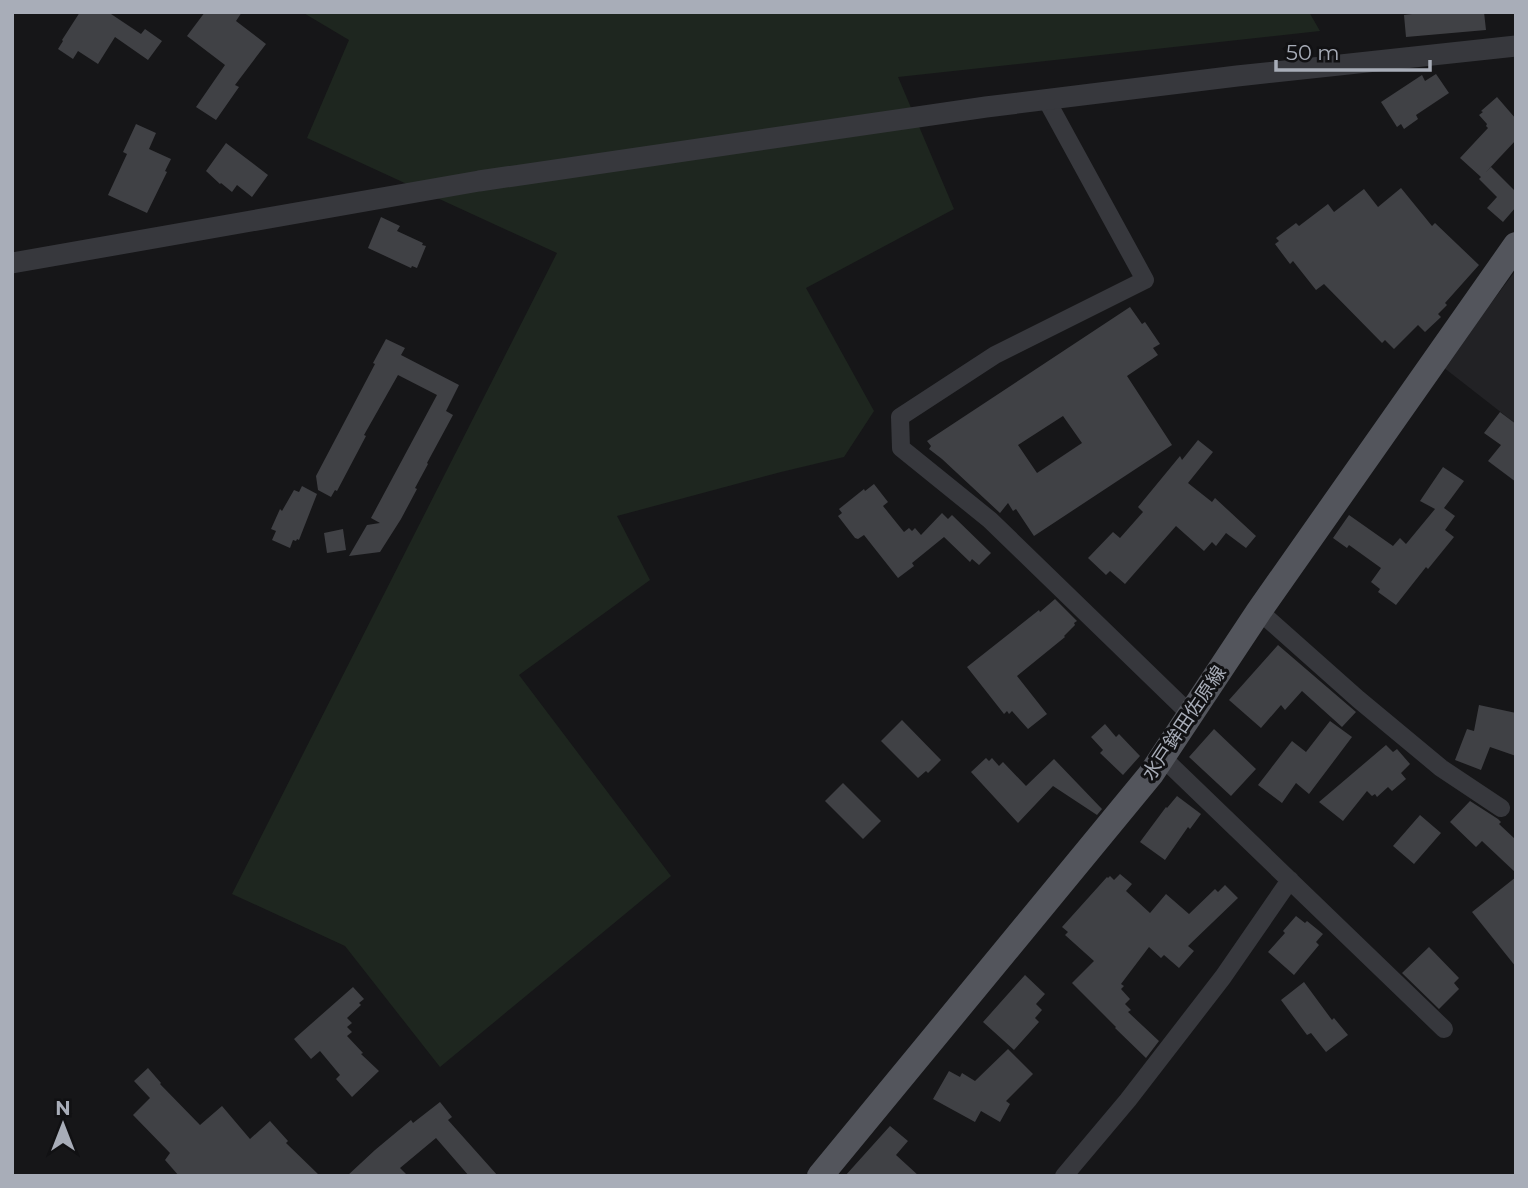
<svg xmlns="http://www.w3.org/2000/svg" width="1528" height="1188" viewBox="0 0 1528 1188" font-family="Montserrat,'Noto Sans JP',sans-serif">
  <style>
    .built { fill: #222225 }
    .green { fill: #1e261f }
    .building { fill: #404145; fill-rule: evenodd }
    .lines { fill: none; stroke-linecap: round; stroke-linejoin: round }
    .minor { stroke: #37383d; stroke-width: 18 }
    .tertiary { stroke: #37383d; stroke-width: 21 }
    .primary { stroke: #53555c; stroke-width: 26 }
    .labels { text-anchor: middle; dominant-baseline: central; stroke-width: 6; stroke-linejoin: round; paint-order: stroke }
    .street-label { font-size: 19px; fill: #a8adb8; stroke: #111113 }
  </style>
  <rect width="100%" height="100%" fill="#161618"/>
  <path class="built" d="M 1516,270 L 1516,424 L 1443,367 Z"/>
  <path class="green" d="M 302,12 L 1309,12 L 1320,31 L 898,77 L 954,209 L 806,288 L 874,411 L 844,457 L 781,472 L 617,516 L 650,580 L 519,675 L 671,876 L 440,1067 L 345,946 L 232,894 L 557,253 L 307,138 L 349,40 Z"/>
  <path class="building" d="M 80,12 L 108,12 L 141,34 L 145,29 L 162,41 L 148,60 L 115,37 L 98,64 L 78,51 L 73,59 L 58,49 L 63,41 L 62,40 Z
    M 205,12 L 242,12 L 236,21 L 266,44 L 235,85 L 239,87 L 216,120 L 196,107 L 225,65 L 187,36 Z
    M 1428,12 L 1484,12 L 1486,30 L 1406,37 L 1404,15 Z
    M 1436,74 L 1449,93 L 1416,115 L 1418,119 L 1404,129 L 1401,124 L 1397,127 L 1381,102 L 1422,75 L 1425,81 Z
    M 1497,97 L 1516,119 L 1516,140 L 1486,172 L 1491,167 L 1516,192 L 1516,207 L 1503,222 L 1487,208 L 1497,197 L 1479,179 L 1481,177 L 1460,158 L 1488,128 L 1486,126 L 1487,124 L 1479,115 L 1483,112 L 1481,111 Z
    M 136,124 L 156,133 L 149,149 L 171,159 L 165,171 L 167,172 L 147,213 L 108,195 L 127,154 L 123,152 Z
    M 226,143 L 268,175 L 252,197 L 237,185 L 232,192 L 221,183 L 220,184 L 206,171 Z
    M 1401,188 L 1432,226 L 1435,223 L 1479,265 L 1445,303 L 1447,305 L 1438,314 L 1441,317 L 1425,332 L 1418,325 L 1394,349 L 1385,340 L 1382,343 L 1324,284 L 1316,290 L 1293,261 L 1290,264 L 1275,244 L 1279,241 L 1276,238 L 1296,223 L 1299,226 L 1328,204 L 1334,212 L 1364,189 L 1378,207 Z
    M 381,217 L 400,226 L 397,231 L 423,243 L 422,245 L 426,246 L 417,268 L 412,266 L 411,268 L 368,248 Z
    M 1130,307 L 1142,324 L 1145,322 L 1160,344 L 1153,348 L 1158,355 L 1127,376 L 1172,445 L 1034,536 L 1016,509 L 1013,511 L 1008,503 L 1000,513 L 942,459 L 929,449 L 931,446 L 927,441 ZM 1063,416 L 1082,443 L 1037,473 L 1018,445 Z
    M 386,339 L 405,348 L 401,355 L 459,385 L 446,411 L 453,415 L 427,463 L 428,464 L 415,488 L 417,489 L 401,519 L 380,552 L 349,556 L 367,525 L 380,523 L 371,518 L 437,395 L 398,375 L 364,435 L 366,436 L 337,491 L 335,490 L 331,497 L 318,490 L 316,476 L 375,364 L 373,363 Z
    M 1500,412 L 1516,424 L 1516,482 L 1488,461 L 1501,445 L 1484,433 Z
    M 1198,440 L 1213,452 L 1188,483 L 1212,502 L 1215,498 L 1256,536 L 1246,548 L 1226,533 L 1216,546 L 1212,542 L 1204,551 L 1176,526 L 1125,584 L 1110,571 L 1106,575 L 1088,558 L 1113,532 L 1120,538 L 1143,512 L 1138,507 L 1180,456 L 1182,460 Z
    M 1443,467 L 1464,481 L 1444,508 L 1455,516 L 1445,530 L 1454,537 L 1428,569 L 1426,567 L 1396,605 L 1378,592 L 1380,589 L 1371,582 L 1381,568 L 1349,545 L 1347,548 L 1333,538 L 1349,515 L 1393,546 L 1400,538 L 1406,544 L 1435,509 L 1420,501 Z
    M 874,484 L 888,502 L 883,506 L 904,532 L 909,528 L 912,531 L 915,528 L 921,535 L 942,513 L 948,519 L 952,515 L 991,553 L 979,565 L 972,559 L 970,562 L 944,537 L 912,563 L 914,566 L 898,578 L 864,535 L 858,539 L 855,538 L 838,516 L 842,513 L 839,509 L 864,489 L 865,491 Z
    M 302,486 L 317,494 L 299,540 L 297,539 L 296,541 L 293,540 L 290,548 L 272,540 L 276,531 L 271,529 L 280,509 L 282,511 L 294,490 L 299,492 Z
    M 343,529 L 346,550 L 327,553 L 324,533 Z
    M 1055,599 L 1077,621 L 1074,623 L 1075,625 L 1064,636 L 1065,637 L 1017,676 L 1047,714 L 1028,729 L 1012,711 L 1009,714 L 1007,711 L 1004,714 L 967,667 L 1039,610 L 1040,612 Z
    M 1278,645 L 1356,712 L 1342,727 L 1302,691 L 1285,710 L 1281,705 L 1261,728 L 1229,700 Z
    M 1479,705 L 1516,713 L 1516,756 L 1490,747 L 1481,770 L 1455,760 L 1467,729 L 1474,731 Z
    M 902,720 L 941,760 L 928,773 L 926,771 L 918,778 L 881,741 Z
    M 1330,721 L 1352,737 L 1309,794 L 1296,783 L 1282,803 L 1258,785 L 1292,741 L 1306,752 Z
    M 1105,724 L 1116,737 L 1119,734 L 1140,756 L 1123,775 L 1100,753 L 1103,750 L 1091,737 Z
    M 1214,729 L 1256,769 L 1231,796 L 1189,757 Z
    M 1386,745 L 1393,752 L 1397,749 L 1410,764 L 1401,773 L 1406,779 L 1392,791 L 1388,787 L 1377,797 L 1375,794 L 1372,796 L 1367,791 L 1343,821 L 1319,802 Z
    M 986,758 L 989,761 L 992,758 L 999,766 L 1003,762 L 1026,786 L 1054,759 L 1102,809 L 1097,815 L 1053,786 L 1018,823 L 971,772 Z
    M 843,783 L 881,821 L 863,839 L 825,801 Z
    M 1177,796 L 1201,814 L 1190,829 L 1188,827 L 1165,860 L 1140,842 L 1166,807 L 1167,808 Z
    M 1470,801 L 1498,819 L 1501,822 L 1499,824 L 1516,840 L 1516,873 L 1482,841 L 1476,847 L 1450,822 Z
    M 1420,815 L 1441,833 L 1414,864 L 1393,846 Z
    M 1120,874 L 1132,884 L 1126,891 L 1150,913 L 1166,894 L 1189,914 L 1215,889 L 1218,892 L 1225,885 L 1238,898 L 1188,946 L 1194,951 L 1179,968 L 1164,955 L 1161,958 L 1149,947 L 1121,984 L 1124,986 L 1121,989 L 1130,999 L 1125,1004 L 1131,1010 L 1128,1012 L 1159,1041 L 1146,1058 L 1115,1028 L 1116,1027 L 1072,983 L 1094,961 L 1065,935 L 1068,932 L 1062,927 L 1107,877 L 1108,878 L 1110,876 L 1114,880 Z
    M 1516,877 L 1516,967 L 1472,912 Z
    M 1296,916 L 1305,923 L 1307,921 L 1323,934 L 1316,942 L 1319,945 L 1294,975 L 1268,952 L 1285,933 L 1283,931 Z
    M 1429,947 L 1459,978 L 1454,983 L 1459,989 L 1439,1009 L 1402,973 Z
    M 1025,975 L 1045,994 L 1036,1004 L 1042,1010 L 1035,1018 L 1039,1022 L 1014,1050 L 983,1022 Z
    M 1304,982 L 1332,1020 L 1334,1018 L 1348,1035 L 1326,1052 L 1311,1033 L 1307,1035 L 1281,1000 Z
    M 353,987 L 364,999 L 359,1003 L 361,1005 L 347,1018 L 352,1023 L 347,1027 L 352,1032 L 347,1036 L 363,1053 L 361,1054 L 379,1071 L 352,1097 L 336,1079 L 340,1075 L 320,1051 L 311,1059 L 294,1039 Z
    M 1008,1049 L 1033,1074 L 1006,1101 L 1010,1104 L 1000,1122 L 981,1111 L 975,1122 L 933,1099 L 949,1071 L 960,1077 L 962,1073 L 975,1081 Z
    M 148,1068 L 161,1083 L 160,1084 L 200,1125 L 222,1106 L 250,1139 L 270,1121 L 288,1141 L 286,1143 L 320,1176 L 179,1176 L 165,1160 L 170,1153 L 133,1115 L 150,1098 L 134,1081 Z
    M 440,1102 L 452,1117 L 448,1120 L 498,1176 L 469,1176 L 436,1138 L 400,1168 L 408,1176 L 347,1176 L 375,1150 L 411,1120 L 413,1123 Z
    M 890,1126 L 908,1141 L 896,1155 L 919,1176 L 845,1176 Z"/>
  <g class="lines">
    <path class="minor" d="M 1046,99 L 1145,280 L 995,355 L 900,417 L 901,448 L 990,520 L 1190,714
      M 1259,611 L 1358,699 L 1441,768 L 1501,808
      M 1162,757 L 1444,1029
      M 1064,1176 L 1128,1100 L 1223,977 L 1290,880"/>
    <path class="tertiary" d="M 12,263 L 479,181 L 986,107 L 1237,76 L 1516,46"/>
    <path class="primary" d="M 820,1176 L 1151,774 L 1259,611 L 1516,245"/>
  </g>
  <g class="labels">
    <g class="street-label">
      <text transform="translate(1184 723) rotate(-56)">水戸鉾田佐原線</text>
    </g>
  </g>
  <rect width="1528" height="1188" fill="none" stroke="#a8adb8" stroke-width="28"/>
  <g transform="translate(63 1125)" stroke="#111113" stroke-width="5" paint-order="stroke">
  <path d="M0-5L12 26L0 18L-12 26Z" fill="#a8adb8"/>
  <text y="-10" font-size="19" font-weight="bold" text-anchor="middle" fill="#a8adb8">N</text>
  </g>
  <path d="M1276 60v10h154v-10" fill="none" stroke="#a8adb8" stroke-width="3.5"/>
  <text x="1286" y="60" font-size="21" fill="#a8adb8" stroke="#111113" stroke-width="5" paint-order="stroke">50 m</text>
</svg>
